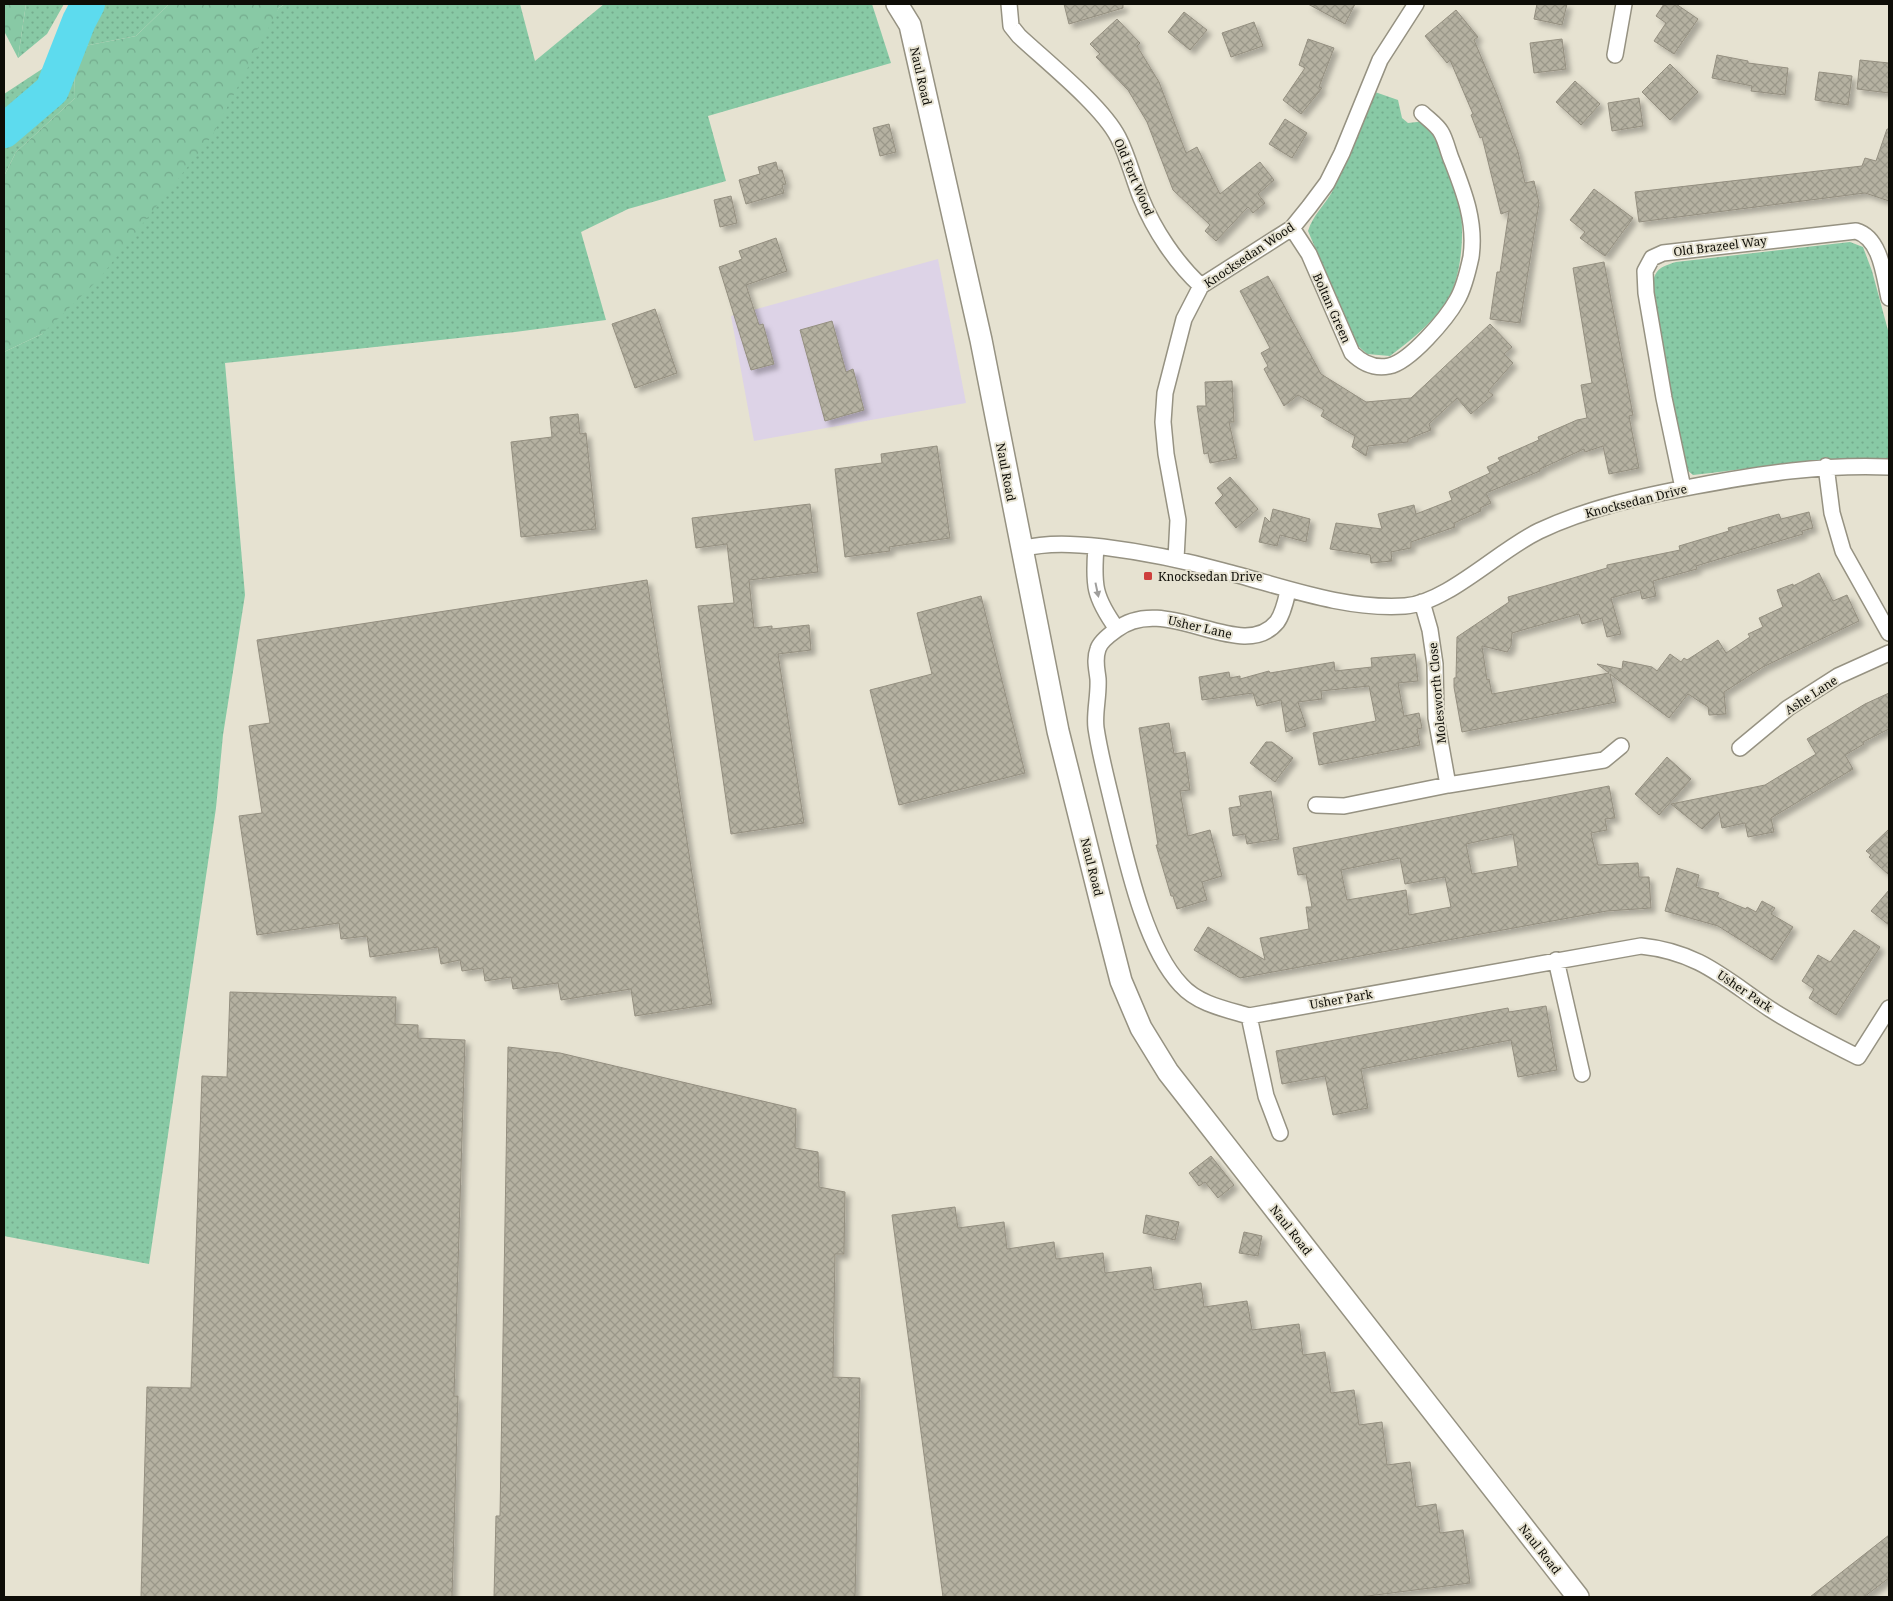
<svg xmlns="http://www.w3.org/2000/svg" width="1893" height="1601" viewBox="0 0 1893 1601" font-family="'Noto Serif',serif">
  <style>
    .commercial { fill: #ddd3e7 }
    .grass { fill: url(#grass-dots) }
    .forest { fill: url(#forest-crowns) }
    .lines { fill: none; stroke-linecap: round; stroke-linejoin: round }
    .river { stroke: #5ddbee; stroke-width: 34 }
    .building { fill: url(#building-cross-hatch); stroke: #948f80; fill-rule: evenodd; filter: url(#shadow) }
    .minor-casing { stroke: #969282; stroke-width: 18 }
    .secondary-casing { stroke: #969282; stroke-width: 24 }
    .minor { stroke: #fff; stroke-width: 15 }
    .secondary { stroke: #fff; stroke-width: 21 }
    .oneway { fill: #9f9e9c }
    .poi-dot { fill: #ce3f3d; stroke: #e6e2d1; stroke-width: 2 }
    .labels { text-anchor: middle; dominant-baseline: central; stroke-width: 4; stroke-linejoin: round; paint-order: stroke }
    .street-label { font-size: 12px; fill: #0e0d07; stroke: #e6e2d1 }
    .poi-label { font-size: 12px; fill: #0e0d07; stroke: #e6e2d1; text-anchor: start }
  </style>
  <defs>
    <pattern id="grass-dots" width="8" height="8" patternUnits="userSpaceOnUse" patternTransform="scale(1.25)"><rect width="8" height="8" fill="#88c9a5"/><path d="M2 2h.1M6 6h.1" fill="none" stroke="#74ab8d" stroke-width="1.8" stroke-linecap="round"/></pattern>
    <pattern id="forest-crowns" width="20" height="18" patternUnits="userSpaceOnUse" patternTransform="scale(1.25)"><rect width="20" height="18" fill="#88c9a5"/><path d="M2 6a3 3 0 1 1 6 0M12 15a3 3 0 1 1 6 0" fill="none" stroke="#74ab8d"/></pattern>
    <pattern id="building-cross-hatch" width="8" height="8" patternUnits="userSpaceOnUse" patternTransform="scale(1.25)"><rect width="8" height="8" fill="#b5b1a1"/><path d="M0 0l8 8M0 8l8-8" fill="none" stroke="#9a9789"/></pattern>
    <filter id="shadow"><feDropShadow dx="4.5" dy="4.5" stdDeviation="2.5" flood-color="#0004"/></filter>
  </defs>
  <rect width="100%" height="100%" fill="#e6e2d1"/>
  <path class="commercial" d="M 938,259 L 966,403 L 754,441 L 731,316 Z"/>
  <path class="grass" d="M 26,4 L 64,4 L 47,34 L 18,58 Z
    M 96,4 L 169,4 L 136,36 L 74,48 L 75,98 L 16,152 L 4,176 L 4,94 L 74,48 Z
    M 285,4 L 520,4 L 535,61 L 604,4 L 872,4 L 891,63 L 708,116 L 726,181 L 628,209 L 581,232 L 606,320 L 515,332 L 225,363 L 245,595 L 223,735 L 216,808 L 149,1264 L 4,1236 L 4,352 L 42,334 L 279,8 Z
    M 1375,92 L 1398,100 L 1402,118 L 1408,123 L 1426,121 C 1438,146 1453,172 1459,199 C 1465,228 1463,278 1445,304 C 1430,325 1410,341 1390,356 L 1367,354 L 1356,344 L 1308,231 C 1313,215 1324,206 1332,192 C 1348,159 1361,126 1375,92 Z
    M 1850,242 L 1863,247 L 1872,271 L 1889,334 L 1889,461 C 1823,458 1759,467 1693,475 L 1687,470 L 1683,461 L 1651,291 C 1655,271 1656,268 1676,262 Z"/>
  <path class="forest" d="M 4,4 L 26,4 L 18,58 L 4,31 Z
    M 169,4 L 285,4 L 279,8 L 212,136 L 99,279 L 42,334 L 4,352 L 4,176 L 16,152 L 75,98 L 74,48 L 136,36 Z"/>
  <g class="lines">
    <path class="river" d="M 4,131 L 52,90 L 79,21 L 88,4"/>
  </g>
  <path class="building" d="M 1064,4 L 1123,4 L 1123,8 L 1069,24 Z
    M 1308,4 L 1355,4 L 1345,24 Z
    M 1537,4 L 1567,4 L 1562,25 L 1534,19 Z
    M 1664,4 L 1676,4 L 1698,19 L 1674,54 L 1654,41 L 1666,23 L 1656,16 Z
    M 1456,10 L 1478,37 L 1474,40 L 1498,97 L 1518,152 L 1525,183 L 1534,181 L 1539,203 L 1520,323 L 1490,319 L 1497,272 L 1500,272 L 1509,211 L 1501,214 L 1482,137 L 1480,138 L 1471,115 L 1473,114 L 1450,60 L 1447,63 L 1425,36 Z
    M 1184,12 L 1207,30 L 1190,50 L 1168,32 Z
    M 1117,19 L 1140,43 L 1137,46 L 1159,82 L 1186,153 L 1197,147 L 1220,194 L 1260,162 L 1274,180 L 1258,194 L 1265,203 L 1253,213 L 1248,207 L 1216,241 L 1205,231 L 1210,225 L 1173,190 L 1147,122 L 1128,90 L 1096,57 L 1100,54 L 1090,44 Z
    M 1254,22 L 1263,46 L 1231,57 L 1222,33 Z
    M 1308,39 L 1334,48 L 1319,87 L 1322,88 L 1301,114 L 1283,100 L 1305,68 L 1299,65 Z
    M 1562,39 L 1566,69 L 1534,73 L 1530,43 Z
    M 1717,55 L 1748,61 L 1748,63 L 1788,68 L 1785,95 L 1751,91 L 1752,86 L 1712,78 Z
    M 1860,60 L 1889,63 L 1889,93 L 1857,89 Z
    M 1670,64 L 1698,92 L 1670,120 L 1642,92 Z
    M 1819,72 L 1852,76 L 1848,105 L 1815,100 Z
    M 1575,81 L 1600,104 L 1581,125 L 1556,102 Z
    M 1639,98 L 1643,126 L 1612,131 L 1608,103 Z
    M 1285,119 L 1307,133 L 1292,158 L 1269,144 Z
    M 889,124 L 896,152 L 880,156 L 873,128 Z
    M 1887,129 L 1889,129 L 1889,201 L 1865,193 L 1639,222 L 1635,192 L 1862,166 L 1865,158 L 1876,161 Z
    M 776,162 L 778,170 L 782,170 L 786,184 L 782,185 L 784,193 L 746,204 L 739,180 L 760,174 L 758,167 Z
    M 1594,189 L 1633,218 L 1605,256 L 1580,238 L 1585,232 L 1570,220 Z
    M 731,196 L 737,223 L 720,227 L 714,200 Z
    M 776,238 L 787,271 L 746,285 L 759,325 L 763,324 L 774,364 L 751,370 L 719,267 L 742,259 L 739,251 Z
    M 1604,262 L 1633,415 L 1629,416 L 1639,468 L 1609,474 L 1603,446 L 1585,452 L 1584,449 L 1540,469 L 1540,471 L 1486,493 L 1491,503 L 1480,508 L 1481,511 L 1454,523 L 1455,527 L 1411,542 L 1411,548 L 1391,552 L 1392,561 L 1371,563 L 1370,555 L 1330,549 L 1336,523 L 1382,529 L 1378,514 L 1414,505 L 1416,514 L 1452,500 L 1449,492 L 1490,473 L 1487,467 L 1500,461 L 1498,458 L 1539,440 L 1538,437 L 1577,420 L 1587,418 L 1581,385 L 1592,383 L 1573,268 Z
    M 1268,276 L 1321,374 L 1366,402 L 1411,398 L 1490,324 L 1512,347 L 1504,354 L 1513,363 L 1488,391 L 1493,395 L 1471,414 L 1457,398 L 1429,424 L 1431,430 L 1408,439 L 1408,442 L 1368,446 L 1366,456 L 1352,447 L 1355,436 L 1321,416 L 1324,410 L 1298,395 L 1284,406 L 1264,369 L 1268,366 L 1261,353 L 1270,348 L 1240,291 Z
    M 655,309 L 677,373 L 635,388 L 612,324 Z
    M 832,321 L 846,372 L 853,369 L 864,410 L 825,421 L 800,330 Z
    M 1232,381 L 1234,422 L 1229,422 L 1237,458 L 1210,463 L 1208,453 L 1204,454 L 1197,406 L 1206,406 L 1205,382 Z
    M 578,414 L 580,434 L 586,433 L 596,529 L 521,537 L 511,442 L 552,437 L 550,417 Z
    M 937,446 L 950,538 L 889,547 L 890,551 L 845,557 L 835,469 L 882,463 L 881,454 Z
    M 1230,477 L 1258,509 L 1236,528 L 1215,503 L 1223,495 L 1217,488 Z
    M 810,504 L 818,572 L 749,580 L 754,628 L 772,626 L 772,629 L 809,625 L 811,650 L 778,654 L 804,823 L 731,834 L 698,606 L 734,603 L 727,544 L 696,548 L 692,518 Z
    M 1273,509 L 1310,519 L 1306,542 L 1280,535 L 1277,546 L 1259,542 L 1265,517 L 1270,522 Z
    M 1809,512 L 1813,528 L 1802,531 L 1803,534 L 1696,566 L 1697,569 L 1653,581 L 1656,596 L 1642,599 L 1640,590 L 1611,598 L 1621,634 L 1607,637 L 1602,618 L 1582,624 L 1579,614 L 1512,633 L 1511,646 L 1507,652 L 1482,646 L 1487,680 L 1489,679 L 1492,694 L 1609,673 L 1597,664 L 1622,669 L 1623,661 L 1652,667 L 1657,671 L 1670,654 L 1681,662 L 1684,658 L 1687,660 L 1718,640 L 1726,653 L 1750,637 L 1748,634 L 1763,627 L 1759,618 L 1783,607 L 1777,590 L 1793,584 L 1793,586 L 1819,573 L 1833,601 L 1847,595 L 1859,621 L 1763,667 L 1724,692 L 1726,714 L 1709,715 L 1708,707 L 1688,694 L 1669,718 L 1610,674 L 1616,702 L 1462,732 L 1454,687 L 1454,678 L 1456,678 L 1457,637 L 1509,602 L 1508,597 L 1590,573 L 1607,568 L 1607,565 L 1680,550 L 1679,546 L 1729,531 L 1728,528 L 1779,514 L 1781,519 Z
    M 647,580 L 712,1004 L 635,1016 L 631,989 L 561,1000 L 558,983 L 513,989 L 511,977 L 485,981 L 483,968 L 462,971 L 460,960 L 441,964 L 438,947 L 370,957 L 367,936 L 341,939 L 339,923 L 257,935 L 239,816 L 262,813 L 249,726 L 270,723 L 257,640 Z
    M 981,596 L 1025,773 L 899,805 L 870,690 L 932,674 L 917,613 Z
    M 1415,654 L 1418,681 L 1398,683 L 1404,716 L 1419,713 L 1422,728 L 1417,729 L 1420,745 L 1319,765 L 1313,733 L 1376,721 L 1369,686 L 1321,691 L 1322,699 L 1298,702 L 1306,726 L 1286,732 L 1281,700 L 1257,706 L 1253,693 L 1202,700 L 1199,677 L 1229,672 L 1230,678 L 1240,676 L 1240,679 L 1269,671 L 1270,673 L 1334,662 L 1335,671 L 1372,667 L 1371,658 Z
    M 1889,693 L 1889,729 L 1863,742 L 1864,744 L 1845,755 L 1853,769 L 1771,818 L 1774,832 L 1748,837 L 1745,823 L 1722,828 L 1719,812 L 1702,829 L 1671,804 L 1765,785 L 1816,754 L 1807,739 L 1865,704 Z
    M 1169,723 L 1174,754 L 1185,752 L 1190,790 L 1180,791 L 1188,836 L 1210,830 L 1222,876 L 1202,882 L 1207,900 L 1177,909 L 1173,896 L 1171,896 L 1156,845 L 1158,845 L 1139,728 Z
    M 1266,742 L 1272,742 L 1293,758 L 1275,782 L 1250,763 Z
    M 1667,757 L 1691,779 L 1659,815 L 1635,794 Z
    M 1609,786 L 1615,818 L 1605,819 L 1607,830 L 1591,833 L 1598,865 L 1638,863 L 1639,877 L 1649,877 L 1651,908 L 1607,911 L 1240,978 L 1194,950 L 1208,927 L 1265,960 L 1260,938 L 1309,929 L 1306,907 L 1312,907 L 1306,874 L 1298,875 L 1293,848 ZM 1513,834 L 1518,866 L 1472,874 L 1466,844 ZM 1400,858 L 1405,884 L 1445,877 L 1451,907 L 1409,915 L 1406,890 L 1347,900 L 1341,870 Z
    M 1271,791 L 1279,839 L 1247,844 L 1245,834 L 1233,836 L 1229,808 L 1241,806 L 1239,796 Z
    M 1889,829 L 1889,875 L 1869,857 L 1871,855 L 1866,851 Z
    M 1677,868 L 1699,875 L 1696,887 L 1719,893 L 1717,897 L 1746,909 L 1747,907 L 1756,912 L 1762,901 L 1775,908 L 1771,914 L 1793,927 L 1772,960 L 1718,926 L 1665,911 Z
    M 1889,890 L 1889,925 L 1871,911 Z
    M 1854,930 L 1880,947 L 1836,1015 L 1809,998 L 1814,989 L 1802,981 L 1818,955 L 1830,962 Z
    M 230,992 L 396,997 L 395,1024 L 418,1025 L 418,1038 L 465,1040 L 454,1396 L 458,1396 L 452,1597 L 141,1597 L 147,1387 L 191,1388 L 202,1076 L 227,1077 Z
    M 1546,1006 L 1557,1070 L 1518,1077 L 1511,1040 L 1361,1069 L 1368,1108 L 1333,1115 L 1325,1076 L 1282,1084 L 1276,1051 L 1508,1008 L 1509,1012 Z
    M 508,1047 L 560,1053 L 796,1109 L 795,1148 L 818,1152 L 819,1187 L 845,1192 L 844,1254 L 835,1254 L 833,1377 L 860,1378 L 855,1597 L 494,1597 L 496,1516 L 500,1516 Z
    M 1211,1156 L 1234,1185 L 1218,1198 L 1205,1182 L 1199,1186 L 1189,1173 Z
    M 955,1207 L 958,1228 L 1004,1222 L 1007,1249 L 1054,1242 L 1056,1259 L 1103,1253 L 1105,1273 L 1151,1267 L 1154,1290 L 1201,1283 L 1204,1307 L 1247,1301 L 1252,1330 L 1299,1324 L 1303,1355 L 1325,1352 L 1331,1393 L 1354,1390 L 1359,1425 L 1382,1422 L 1387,1465 L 1410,1462 L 1416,1507 L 1436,1504 L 1440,1533 L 1463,1530 L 1470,1583 L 1360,1597 L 943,1597 L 892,1215 Z
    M 1146,1215 L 1179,1222 L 1175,1240 L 1143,1233 Z
    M 1244,1232 L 1262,1236 L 1258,1256 L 1239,1253 Z
    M 1889,1535 L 1889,1578 L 1864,1597 L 1810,1597 Z"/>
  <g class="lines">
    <g class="minor-casing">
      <path id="minor" d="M 1009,4 L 1011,26 L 1019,36 C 1047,62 1102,106 1118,137 C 1128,156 1133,178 1141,198 C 1154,230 1176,263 1201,286
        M 1615,55 L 1624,4
        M 1292,228 L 1309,254 L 1352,353 C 1362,363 1374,369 1389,366 C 1410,362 1447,318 1457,300 C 1464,288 1468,271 1471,257 C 1476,222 1464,192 1452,161 C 1448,152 1446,140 1441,132 C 1437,125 1428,119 1422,113
        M 1826,466 L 1832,513 L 1843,551 L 1889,633
        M 1683,488 L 1664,398 L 1646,293 L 1645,271 L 1652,258 L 1663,253 L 1856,231 C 1881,238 1884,276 1889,298
        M 1096,547 C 1093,585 1094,597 1117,629
        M 1021,549 C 1048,542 1075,544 1103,547 C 1143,552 1183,560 1223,571 C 1282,586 1343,610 1405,606 C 1447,603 1499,550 1539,531 C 1588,508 1642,496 1696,486 C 1760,474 1823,464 1889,467
        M 1176,559 L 1178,520 L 1166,454 L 1163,422 L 1165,393 L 1184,319 L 1201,286 L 1292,228 L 1309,207 L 1327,183 L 1342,153 L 1380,60 L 1416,4
        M 1288,591 C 1286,600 1283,614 1277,622 C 1242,665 1165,591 1116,630 C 1109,635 1100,642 1098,649 C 1094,660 1097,669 1098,679 C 1099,696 1094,713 1096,728 C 1100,755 1107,780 1113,806 C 1126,858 1144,946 1181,985 C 1198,1004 1225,1009 1249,1016 L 1641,946 C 1699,952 1725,979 1770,1009 C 1798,1027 1828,1042 1858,1057 L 1889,1008
        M 1422,602 L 1430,630 L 1435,664 L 1436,718 L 1448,785
        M 1740,748 L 1788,708 L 1838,676 L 1889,653
        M 1316,805 L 1344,806 L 1448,785 L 1604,760 L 1621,746
        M 1556,960 L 1582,1074
        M 1249,1016 L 1266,1096 L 1280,1133"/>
    </g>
    <g class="secondary-casing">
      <path id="secondary" d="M 897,4 L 910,25 L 981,340 L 1058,731 L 1102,907 L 1121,981 L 1141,1028 L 1168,1072 L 1578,1597"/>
    </g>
    <use href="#minor" class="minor"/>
    <use href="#secondary" class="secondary"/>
  </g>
  <defs><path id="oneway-solid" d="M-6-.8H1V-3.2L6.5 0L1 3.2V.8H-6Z" transform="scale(1.25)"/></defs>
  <use class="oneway" href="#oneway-solid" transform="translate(1097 590) rotate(78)"/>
  <rect class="poi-dot" x="1143" y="571" width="10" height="10" rx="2.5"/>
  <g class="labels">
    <g class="street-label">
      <text transform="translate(921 76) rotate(77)">Naul Road</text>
      <text transform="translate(1134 177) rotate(67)">Old Fort Wood</text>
      <text transform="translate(1720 246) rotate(-7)">Old Brazeel Way</text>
      <text transform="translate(1249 255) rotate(-34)">Knocksedan Wood</text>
      <text transform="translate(1332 308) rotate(66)">Boltan Green</text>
      <text transform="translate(1006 472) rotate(79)">Naul Road</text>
      <text transform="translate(1636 501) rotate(-14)">Knocksedan Drive</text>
      <text transform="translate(1200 627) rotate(13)">Usher Lane</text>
      <text transform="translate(1437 693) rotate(-95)">Molesworth Close</text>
      <text transform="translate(1811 695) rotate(-33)">Ashe Lane</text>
      <text transform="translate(1092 867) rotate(76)">Naul Road</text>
      <text transform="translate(1745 991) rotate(34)">Usher Park</text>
      <text transform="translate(1341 999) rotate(-10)">Usher Park</text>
      <text transform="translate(1291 1230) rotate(52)">Naul Road</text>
      <text transform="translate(1540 1549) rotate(52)">Naul Road</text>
    </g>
    <g class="poi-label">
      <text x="1158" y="576">Knocksedan Drive</text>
    </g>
  </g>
  <rect width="1893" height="1601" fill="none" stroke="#0e0d07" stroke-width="10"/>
</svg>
